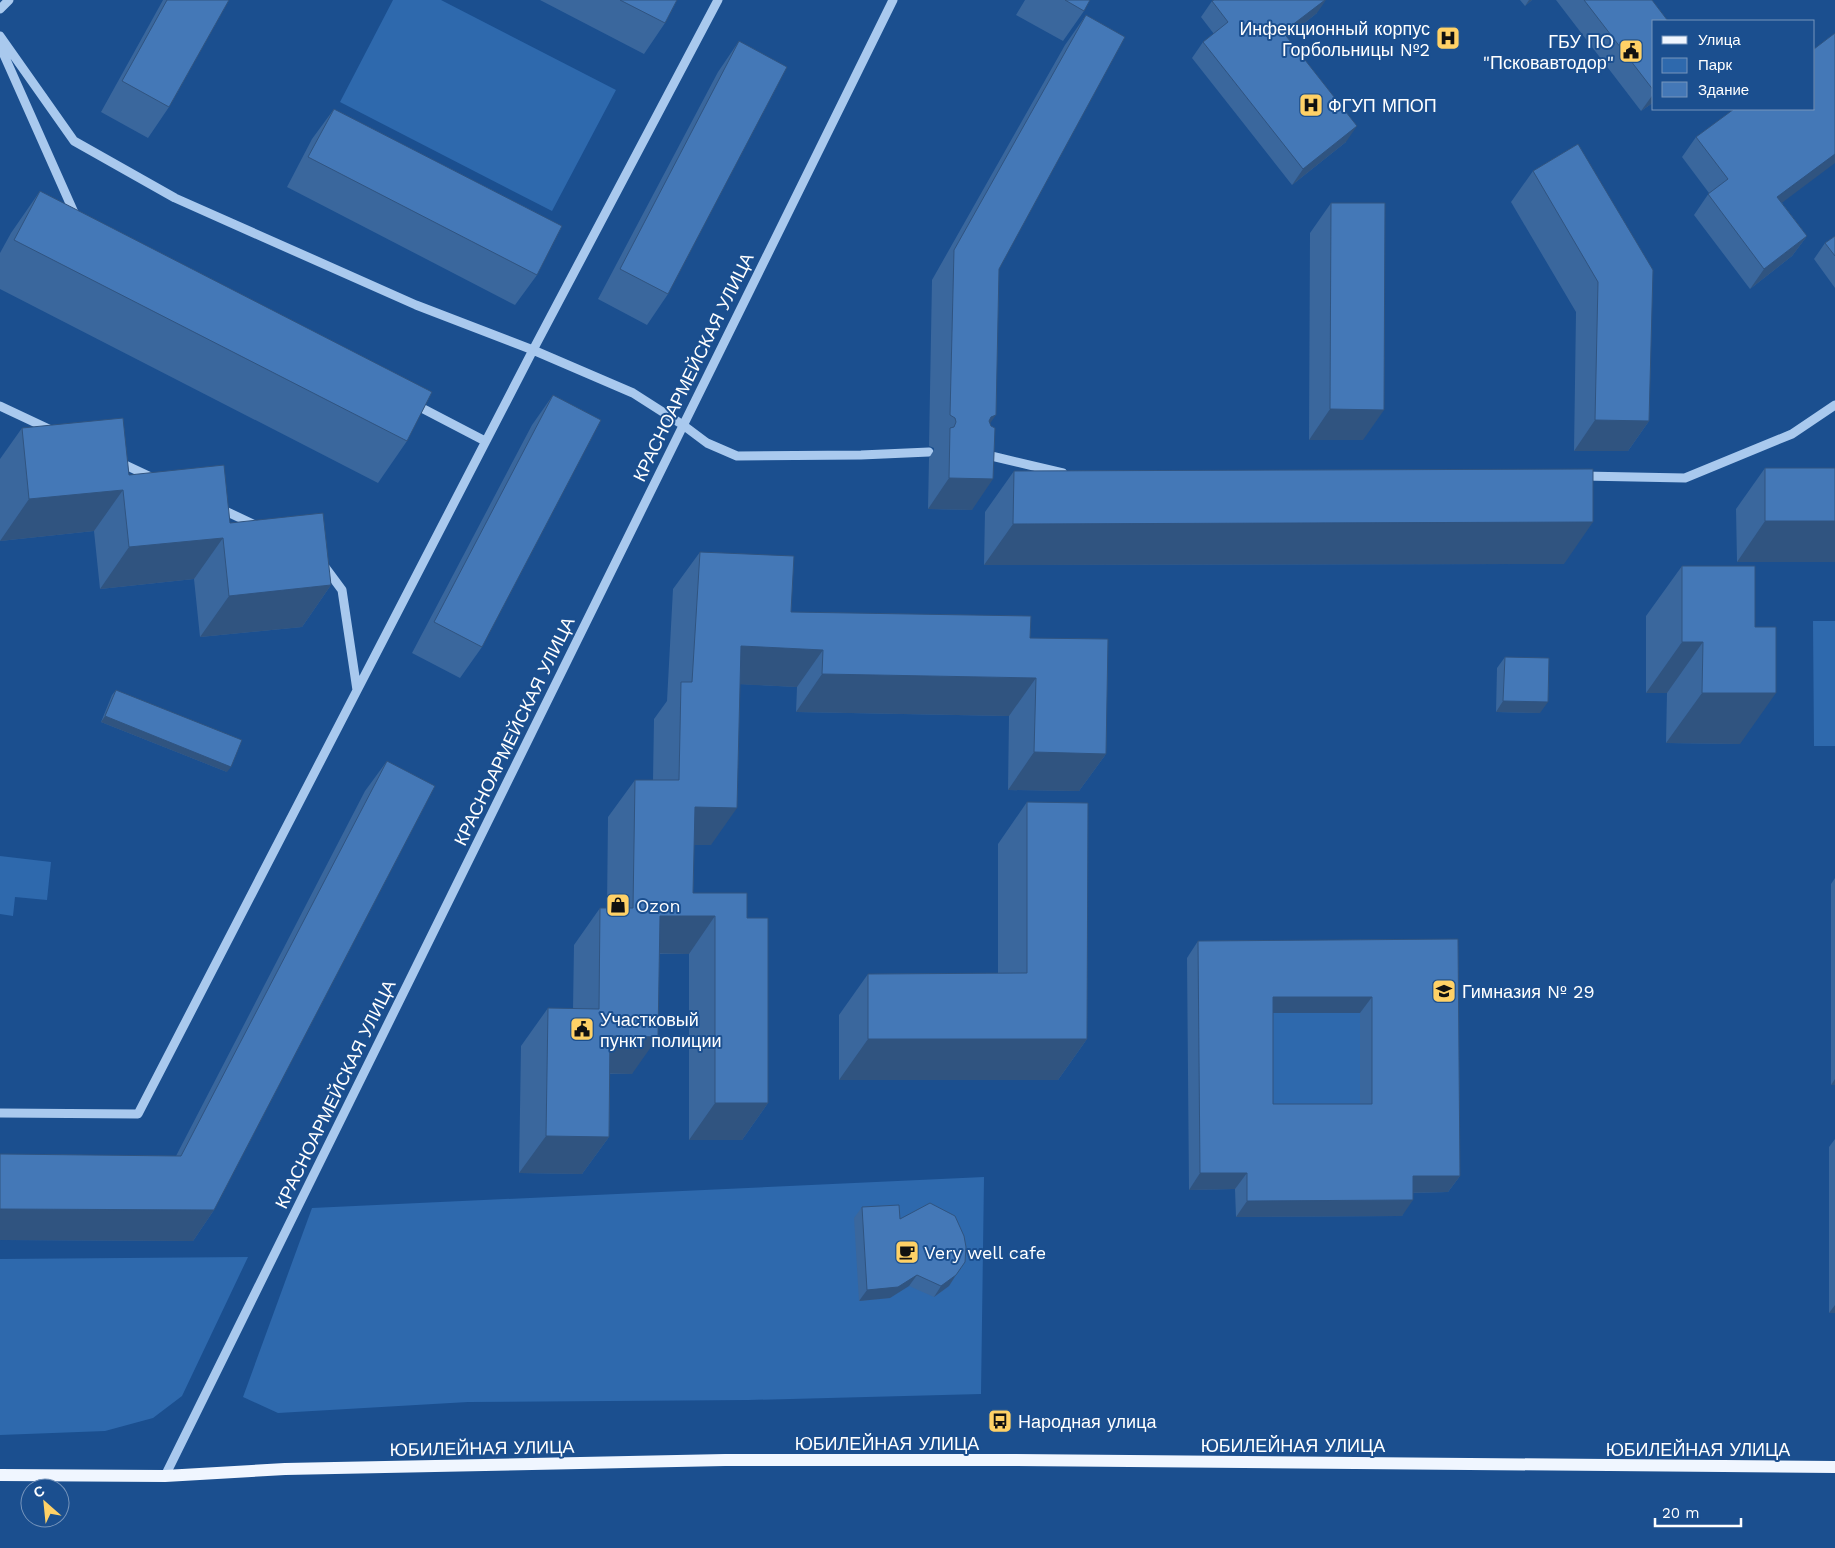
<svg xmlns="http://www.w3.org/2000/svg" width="1835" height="1548" viewBox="0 0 1835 1548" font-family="'Work Sans',sans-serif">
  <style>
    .green { fill: #2e69ad }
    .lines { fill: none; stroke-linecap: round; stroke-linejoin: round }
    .minor { stroke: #a9c9ee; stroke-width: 9 }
    .major { stroke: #f0f6ff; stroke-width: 12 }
    .wall { fill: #3a679d; fill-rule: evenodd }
    .shaded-wall { fill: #305480 }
    .building { fill: #4478b7; stroke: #305480; fill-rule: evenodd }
    .labels { text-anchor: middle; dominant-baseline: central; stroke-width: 4; stroke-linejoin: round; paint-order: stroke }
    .poi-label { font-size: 18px; fill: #fff; stroke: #1b4f8f; text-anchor: start }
    .street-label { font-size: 18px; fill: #fff; stroke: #1b4f8f }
  </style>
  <rect width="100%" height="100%" fill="#1b4f8f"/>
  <path class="green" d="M 393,0 L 441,0 L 616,90 L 552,211 L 340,102 Z
    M 1813,621 L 1835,621 L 1835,746 L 1814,746 Z
    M 0,856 L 51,862 L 47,900 L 15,897 L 13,916 L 0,914 Z
    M 1262,1013 L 1360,1013 L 1360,1121 L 1262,1121 Z
    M 984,1177 L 981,1394 L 748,1400 L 468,1402 L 278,1413 L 243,1397 L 312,1208 Z
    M 248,1257 L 182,1396 L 153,1418 L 105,1431 L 0,1435 L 0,1259 Z"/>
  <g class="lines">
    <path class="minor" d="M 0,9 L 9,0
      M 0,36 L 74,141 L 175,198 L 416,305 L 533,350 L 718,0
      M 0,46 L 76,217
      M 414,404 L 485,441
      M 0,406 L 51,430
      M 983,454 L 1063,473
      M 119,462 L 153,478
      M 1583,476 L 1685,478 L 1792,434 L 1835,405
      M 219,508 L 257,526
      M 322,563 L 342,590 L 357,690
      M 0,1113 L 138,1114 L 533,350 L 633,393 L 683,425 L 707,443 L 737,456 L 861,455 L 929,452
      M 165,1476 L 893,0"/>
    <path class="major" d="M 0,1475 L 165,1476 L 285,1469 L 725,1460 L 1008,1460 L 1835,1467"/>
  </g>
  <path class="wall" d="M 163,0 L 229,0 L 169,107 L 148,138 L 101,112 Z
    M 540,0 L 677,0 L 665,23 L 644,54 Z
    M 1025,0 L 1090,0 L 1084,11 L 1063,41 L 1016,15 Z
    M 1520,0 L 1532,0 L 1525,6 Z
    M 1556,0 L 1652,0 L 1654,21 L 1654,102 L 1641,111 Z
    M 1212,1 L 1317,13 L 1287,37 L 1346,142 L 1292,185 L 1192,58 L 1203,42 L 1214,34 L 1201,17 Z
    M 1086,15 L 999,269 L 990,423 L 972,510 L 928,509 L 929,458 L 934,450 L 934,448 L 929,446 L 932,280 L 1065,45 Z
    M 739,41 L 668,294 L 647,325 L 598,299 L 718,72 Z
    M 334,109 L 537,275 L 515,305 L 287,187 L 312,139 Z
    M 1696,137 L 1782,203 L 1807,236 L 1792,256 L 1750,289 L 1694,215 L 1709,193 L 1682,157 Z
    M 1578,144 L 1649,421 L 1628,451 L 1574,451 L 1576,312 L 1511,202 L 1533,171 Z
    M 40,191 L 407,441 L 378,483 L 0,289 L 0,253 L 11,233 Z
    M 1331,203 L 1363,440 L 1309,440 L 1310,233 Z
    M 1835,236 L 1835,288 L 1814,259 L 1825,243 Z
    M 553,395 L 482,647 L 460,678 L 412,653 L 532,425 Z
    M 22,428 L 129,475 L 230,523 L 331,585 L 302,627 L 200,637 L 194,579 L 100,589 L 94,531 L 0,541 L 0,459 Z
    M 1765,468 L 1835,468 L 1835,562 L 1737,562 L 1736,509 Z
    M 1014,471 L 1564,564 L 984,565 L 985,512 Z
    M 700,552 L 791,612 L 1030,638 L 1106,754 L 1079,791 L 1008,790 L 1009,716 L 796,712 L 797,687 L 740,684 L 711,845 L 694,845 L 693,893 L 747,918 L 768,1103 L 742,1140 L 689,1140 L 689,954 L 659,954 L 632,1074 L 610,1074 L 609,1137 L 582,1174 L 519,1173 L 521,1046 L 548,1008 L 573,1009 L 574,945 L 600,908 L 607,908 L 608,817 L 635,780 L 653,780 L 654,719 L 667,701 L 673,589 Z
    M 1682,566 L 1740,744 L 1666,743 L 1667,693 L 1646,693 L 1646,616 Z
    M 1505,657 L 1540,713 L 1496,712 L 1497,668 Z
    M 116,690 L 227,772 L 101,722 L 112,695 Z
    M 387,761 L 214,1210 L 193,1241 L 0,1240 L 0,1154 L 176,1156 L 365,791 Z
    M 1027,802 L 1087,1039 L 1058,1080 L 839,1080 L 839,1015 L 868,974 L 998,973 L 998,844 Z
    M 1835,878 L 1835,1085 L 1831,1085 L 1831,884 Z
    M 1458,939 L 1460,1176 L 1448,1192 L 1413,1193 L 1402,1216 L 1236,1217 L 1235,1189 L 1189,1190 L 1187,958 L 1198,941 ZM 1273,1013 L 1360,1013 L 1360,1104 L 1273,1104 Z
    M 1835,1139 L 1835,1313 L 1829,1313 L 1829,1147 Z
    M 862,1207 L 900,1219 L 956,1275 L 949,1286 L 934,1297 L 909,1286 L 890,1298 L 859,1301 L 854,1218 Z"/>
  <path class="shaded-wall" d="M 1325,0 L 1326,0 L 1317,13 L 1272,49 L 1283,32 Z
    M 1529,0 L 1532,0 L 1525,6 Z
    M 1654,93 L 1654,102 L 1641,111 Z
    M 1357,126 L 1346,142 L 1292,185 L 1303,169 Z
    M 1835,154 L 1835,163 L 1763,217 L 1777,197 Z
    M 1807,236 L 1792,256 L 1750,289 L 1764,269 Z
    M 1330,409 L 1384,410 L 1363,440 L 1309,440 Z
    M 996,415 L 974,446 L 991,417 Z
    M 1595,420 L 1649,421 L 1628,451 L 1574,451 Z
    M 949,478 L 993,479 L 972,510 L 928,509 Z
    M 123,490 L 94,531 L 0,541 L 29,499 Z
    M 1765,521 L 1835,521 L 1835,562 L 1737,562 Z
    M 1593,522 L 1564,564 L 984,565 L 1013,524 Z
    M 223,538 L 194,579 L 100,589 L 129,547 Z
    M 331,585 L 302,627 L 200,637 L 229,596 Z
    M 1682,642 L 1703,642 L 1667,693 L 1646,693 Z
    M 741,646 L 823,650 L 797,687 L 715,683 Z
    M 822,674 L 1036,678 L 1009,716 L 796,712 Z
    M 1702,693 L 1776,693 L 1740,744 L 1666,743 Z
    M 1503,701 L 1548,702 L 1540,713 L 1496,712 Z
    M 105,716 L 231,767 L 227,772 L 101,722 Z
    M 1034,752 L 1106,754 L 1079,791 L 1008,790 Z
    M 695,807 L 737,808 L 711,845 L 668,845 Z
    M 660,916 L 715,916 L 689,954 L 634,953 Z
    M 1273,997 L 1372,997 L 1360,1013 L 1262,1013 Z
    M 610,1036 L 658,1037 L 632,1074 L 584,1073 Z
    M 868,1039 L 1087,1039 L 1058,1080 L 839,1080 Z
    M 1835,1079 L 1835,1085 L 1831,1085 Z
    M 715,1103 L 768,1103 L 742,1140 L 689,1140 Z
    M 546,1136 L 609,1137 L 582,1174 L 519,1173 Z
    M 1200,1173 L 1247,1173 L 1235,1189 L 1189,1190 Z
    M 1413,1176 L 1460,1176 L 1448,1192 L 1402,1193 Z
    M 1413,1200 L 1402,1216 L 1236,1217 L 1247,1201 Z
    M 0,1209 L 214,1210 L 193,1241 L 0,1240 Z
    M 917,1275 L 909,1286 L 890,1298 L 859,1301 L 867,1290 Z
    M 956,1275 L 949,1286 L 934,1297 L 941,1286 Z
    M 1835,1305 L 1835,1313 L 1829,1313 Z"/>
  <path class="building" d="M 167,0 L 229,0 L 169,107 L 122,81 Z
    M 620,0 L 677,0 L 665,23 Z
    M 1065,0 L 1090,0 L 1084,11 Z
    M 1214,0 L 1325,0 L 1283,32 L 1357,126 L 1303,169 L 1203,42 L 1228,22 L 1212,1 Z
    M 1584,0 L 1652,0 L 1668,21 L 1654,21 L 1654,91 Z
    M 1086,15 L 1125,37 L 999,269 L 996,415 L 991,417 L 989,421 L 991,426 L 995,428 L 993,479 L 949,478 L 950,428 L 954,427 L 956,422 L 955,418 L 950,415 L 954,250 Z
    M 1835,33 L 1835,154 L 1777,197 L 1807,236 L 1764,269 L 1708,194 L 1728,179 L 1696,137 L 1734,109 L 1814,109 L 1814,49 Z
    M 739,41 L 787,67 L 668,294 L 620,269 Z
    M 334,109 L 562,226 L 537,275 L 308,157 Z
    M 1578,144 L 1653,270 L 1649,421 L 1595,420 L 1598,282 L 1533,171 Z
    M 40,191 L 432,392 L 407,441 L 14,240 Z
    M 1331,203 L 1385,203 L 1384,410 L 1330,409 Z
    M 1835,236 L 1835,256 L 1825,243 Z
    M 553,395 L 601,420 L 482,647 L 434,622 Z
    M 123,418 L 129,475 L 224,465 L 230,523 L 323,513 L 331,585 L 229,596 L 223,538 L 129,547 L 123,490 L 29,499 L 22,428 Z
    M 1765,468 L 1835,468 L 1835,521 L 1765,521 Z
    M 1593,469 L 1593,522 L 1013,524 L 1014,471 Z
    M 700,552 L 794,556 L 791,612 L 1031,616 L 1030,638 L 1108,639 L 1106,754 L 1034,752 L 1036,678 L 822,674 L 823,650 L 741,646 L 737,808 L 695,807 L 693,893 L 747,893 L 747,918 L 768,918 L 768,1103 L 715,1103 L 715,916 L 660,916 L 658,1037 L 610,1036 L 609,1137 L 546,1136 L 548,1008 L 599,1009 L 600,908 L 633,908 L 635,780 L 679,780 L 681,682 L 692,682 Z
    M 1682,566 L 1755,566 L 1755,627 L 1776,627 L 1776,693 L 1702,693 L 1703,642 L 1682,642 Z
    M 1505,657 L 1549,658 L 1548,702 L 1503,701 Z
    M 116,690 L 242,740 L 231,767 L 105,716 Z
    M 387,761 L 435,786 L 214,1210 L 0,1209 L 0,1154 L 181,1156 Z
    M 1027,802 L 1088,803 L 1087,1039 L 868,1039 L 868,974 L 1027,973 Z
    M 1458,939 L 1460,1176 L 1413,1176 L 1413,1200 L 1247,1201 L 1247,1173 L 1200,1173 L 1198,941 ZM 1273,997 L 1372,997 L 1372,1104 L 1273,1104 Z
    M 930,1203 L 955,1216 L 964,1236 L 966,1247 L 965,1262 L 956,1275 L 941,1286 L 917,1275 L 898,1287 L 867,1290 L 862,1207 L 899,1205 L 900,1219 Z"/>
  <defs>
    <g id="hospital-square" transform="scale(1.25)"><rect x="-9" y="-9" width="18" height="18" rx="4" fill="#ffd166" stroke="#1b4f8f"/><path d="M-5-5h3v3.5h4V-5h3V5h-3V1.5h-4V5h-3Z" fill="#111"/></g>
    <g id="civic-square" transform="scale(1.25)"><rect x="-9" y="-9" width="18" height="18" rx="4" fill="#ffd166" stroke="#1b4f8f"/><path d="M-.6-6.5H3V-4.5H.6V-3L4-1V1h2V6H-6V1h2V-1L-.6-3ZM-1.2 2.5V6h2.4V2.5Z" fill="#111"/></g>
    <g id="shop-square" transform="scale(1.25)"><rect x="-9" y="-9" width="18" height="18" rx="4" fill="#ffd166" stroke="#1b4f8f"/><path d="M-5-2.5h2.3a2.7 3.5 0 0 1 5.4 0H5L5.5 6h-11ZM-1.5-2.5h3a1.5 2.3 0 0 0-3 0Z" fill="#111"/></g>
    <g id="school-square" transform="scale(1.25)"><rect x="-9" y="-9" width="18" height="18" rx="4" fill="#ffd166" stroke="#1b4f8f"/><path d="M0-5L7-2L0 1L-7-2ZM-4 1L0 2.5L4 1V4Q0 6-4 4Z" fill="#111"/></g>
    <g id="cafe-square" transform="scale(1.25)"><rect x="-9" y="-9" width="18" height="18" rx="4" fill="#ffd166" stroke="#1b4f8f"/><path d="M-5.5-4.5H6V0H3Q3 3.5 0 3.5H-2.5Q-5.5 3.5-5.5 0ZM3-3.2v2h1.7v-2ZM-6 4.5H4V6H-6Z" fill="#111"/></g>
    <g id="bus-square" transform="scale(1.25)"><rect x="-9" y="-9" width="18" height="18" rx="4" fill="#ffd166" stroke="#1b4f8f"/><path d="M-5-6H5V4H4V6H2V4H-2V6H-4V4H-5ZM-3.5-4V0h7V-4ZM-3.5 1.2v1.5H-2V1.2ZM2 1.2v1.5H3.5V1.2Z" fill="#111"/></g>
  </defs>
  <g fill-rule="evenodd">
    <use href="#hospital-square" x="1448" y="38"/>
    <use href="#civic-square" x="1631" y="51"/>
    <use href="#hospital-square" x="1311" y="105"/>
    <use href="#shop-square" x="618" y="905"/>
    <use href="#school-square" x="1444" y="991"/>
    <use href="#civic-square" x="582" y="1029"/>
    <use href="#cafe-square" x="907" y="1252"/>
    <use href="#bus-square" x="1000" y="1421"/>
  </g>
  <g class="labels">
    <g class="poi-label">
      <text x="1430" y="28" text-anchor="end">Инфекционный корпус<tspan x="1430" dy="21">Горбольницы №2</tspan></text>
      <text x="1614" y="41" text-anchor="end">ГБУ ПО<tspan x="1614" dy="21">"Псковавтодор"</tspan></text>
      <text x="1328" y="105">ФГУП МПОП</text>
      <text x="636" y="905">Ozon</text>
      <text x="1462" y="991">Гимназия № 29</text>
      <text x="600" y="1019">Участковый<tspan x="600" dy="21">пункт полиции</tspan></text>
      <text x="924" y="1252">Very well cafe</text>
      <text x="1018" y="1421">Народная улица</text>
    </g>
    <g class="street-label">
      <text transform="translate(693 367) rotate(-64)">КРАСНОАРМЕЙСКАЯ УЛИЦА</text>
      <text transform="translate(514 731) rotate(-64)">КРАСНОАРМЕЙСКАЯ УЛИЦА</text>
      <text transform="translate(335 1094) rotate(-64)">КРАСНОАРМЕЙСКАЯ УЛИЦА</text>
      <text x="887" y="1443">ЮБИЛЕЙНАЯ УЛИЦА</text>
      <text x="1293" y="1445">ЮБИЛЕЙНАЯ УЛИЦА</text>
      <text transform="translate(482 1448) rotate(-1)">ЮБИЛЕЙНАЯ УЛИЦА</text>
      <text x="1698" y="1449">ЮБИЛЕЙНАЯ УЛИЦА</text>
    </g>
  </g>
  <rect x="1652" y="20" width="162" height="90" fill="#1b4f8f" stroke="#7695bc"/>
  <rect x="1662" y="36" width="25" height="8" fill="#f0f6ff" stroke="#7695bc"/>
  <text x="1698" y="45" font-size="15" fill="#ffffff">Улица</text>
  <rect x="1662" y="58" width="25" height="15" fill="#2e69ad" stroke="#7695bc"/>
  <text x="1698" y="70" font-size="15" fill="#ffffff">Парк</text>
  <rect x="1662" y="82" width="25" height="15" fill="#4478b7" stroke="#7695bc"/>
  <text x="1698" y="95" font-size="15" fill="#ffffff">Здание</text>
  <g transform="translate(45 1503) rotate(333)"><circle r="24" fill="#1b4f8f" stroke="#7695bc"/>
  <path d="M0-4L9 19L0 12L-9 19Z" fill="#ffd166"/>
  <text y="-8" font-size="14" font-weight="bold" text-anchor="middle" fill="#ffffff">С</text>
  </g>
  <path d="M1655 1518v8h86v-8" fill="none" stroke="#ffffff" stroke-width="2.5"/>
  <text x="1662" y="1518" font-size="15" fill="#ffffff" stroke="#1b4f8f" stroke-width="4" paint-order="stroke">20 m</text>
</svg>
